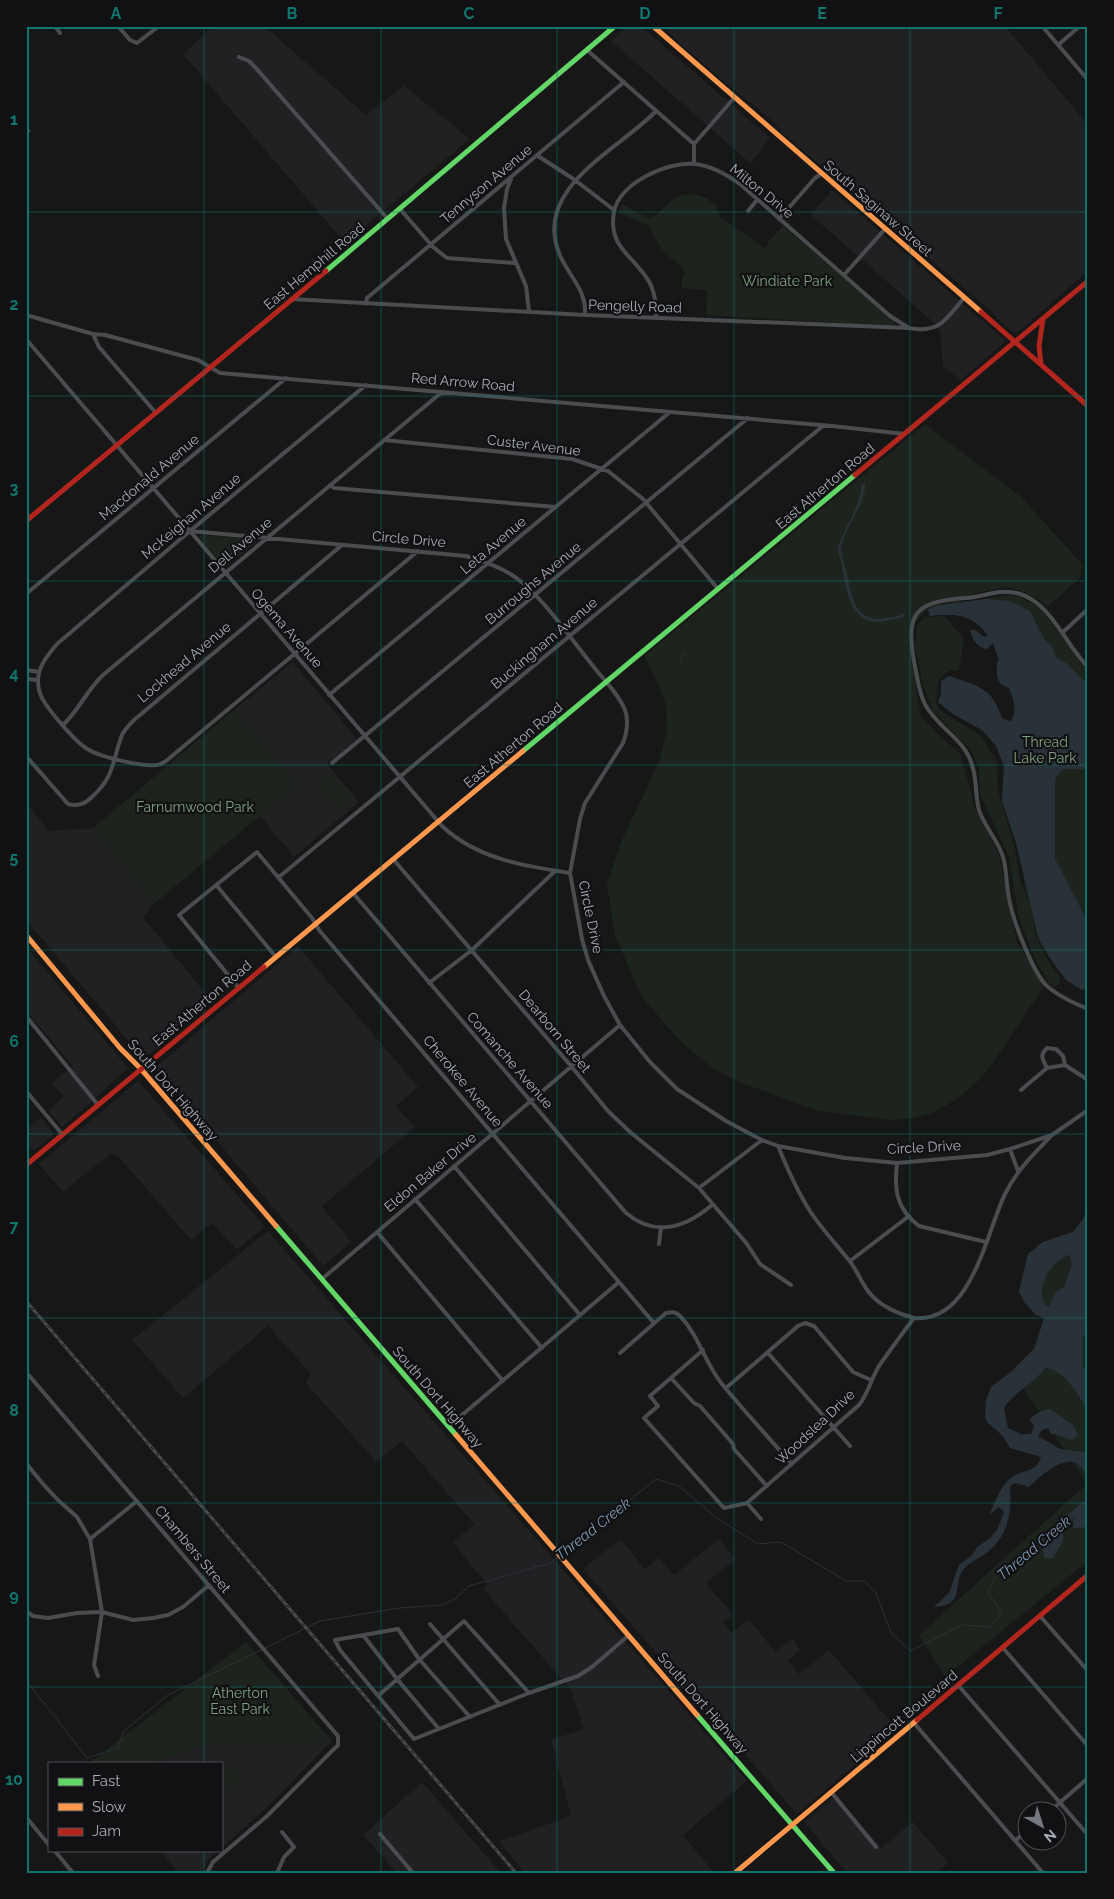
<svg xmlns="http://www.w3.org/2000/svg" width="1114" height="1899" viewBox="0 0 1114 1899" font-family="Raleway,sans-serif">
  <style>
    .built { fill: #212123 }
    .green { fill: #1d241e }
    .water { fill: #2a3239; fill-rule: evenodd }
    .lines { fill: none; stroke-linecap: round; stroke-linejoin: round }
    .stream { stroke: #2a3239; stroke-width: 1 }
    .street { stroke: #4b4c50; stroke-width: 4 }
    .fast { stroke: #63d668; stroke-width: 5 }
    .slow { stroke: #ff974d; stroke-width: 5 }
    .jam { stroke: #b3261e; stroke-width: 5 }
    .rail-casing { stroke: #4b4c4f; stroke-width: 3 }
    .rail { stroke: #111113; stroke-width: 1; stroke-dasharray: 4; stroke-linecap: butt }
    .grid { fill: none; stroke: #0f766e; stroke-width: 1; stroke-opacity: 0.55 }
    .labels { text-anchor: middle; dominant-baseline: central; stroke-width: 4.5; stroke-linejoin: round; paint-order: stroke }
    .street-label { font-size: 14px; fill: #a8adb8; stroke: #111113 }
    .park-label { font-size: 14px; fill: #7fa381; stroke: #111113 }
    .water-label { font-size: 15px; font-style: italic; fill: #7f9bb3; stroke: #111113 }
    .neatline { fill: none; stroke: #0f766e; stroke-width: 2 }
    .grid-label { font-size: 16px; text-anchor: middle; font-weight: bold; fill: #0f766e }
  </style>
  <rect width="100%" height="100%" fill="#171717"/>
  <path class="built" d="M 213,26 L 264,26 L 366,115 L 404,86 L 470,139 L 345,243 L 183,54 Z
    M 627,26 L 641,26 L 770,138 L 750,163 L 611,41 Z
    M 663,26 L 1005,26 L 1088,125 L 1088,271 L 1024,327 L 1017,332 L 1013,332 L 997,319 L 991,311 L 886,222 L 880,214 L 782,133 L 773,121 L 727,84 L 681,45 Z
    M 832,190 L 1006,341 L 961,380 L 943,366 L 940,332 L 934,323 L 811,215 Z
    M 293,662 L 357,739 L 327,764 L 359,802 L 294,857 L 260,816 L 296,785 L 234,710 Z
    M 26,803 L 49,831 L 93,828 L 155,903 L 143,917 L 211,1000 L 144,1059 L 26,920 Z
    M 298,946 L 418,1087 L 396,1106 L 415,1127 L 322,1206 L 351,1242 L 323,1266 L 155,1068 Z
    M 26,947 L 128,1068 L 92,1101 L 62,1127 L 48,1110 L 64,1097 L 52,1083 L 73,1066 L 26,1011 Z
    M 138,1081 L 265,1227 L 237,1249 L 212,1223 L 191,1240 L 118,1156 L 111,1153 L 63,1192 L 39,1164 Z
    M 41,1117 L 54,1134 L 34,1151 L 26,1142 L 26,1129 Z
    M 268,1231 L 747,1781 L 683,1835 L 714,1873 L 525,1873 L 499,1841 L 571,1816 L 551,1740 L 584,1729 L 571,1690 L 483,1589 L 487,1584 L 453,1543 L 474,1524 L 402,1441 L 376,1462 L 305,1382 L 311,1374 L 268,1326 L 183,1398 L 132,1340 Z
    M 620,1539 L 645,1569 L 658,1558 L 674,1575 L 719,1539 L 736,1559 L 706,1583 L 733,1615 L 723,1623 L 732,1633 L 748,1619 L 775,1651 L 792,1639 L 800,1650 L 788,1661 L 799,1674 L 829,1650 L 897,1729 L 797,1814 L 583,1569 Z
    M 332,1741 L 266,1808 L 221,1848 L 221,1763 L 153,1763 L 199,1746 Z
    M 422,1782 L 501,1873 L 397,1873 L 363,1835 Z
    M 837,1795 L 881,1848 L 913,1822 L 948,1863 L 936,1873 L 847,1873 L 804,1822 Z
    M 159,1850 L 219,1850 L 208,1860 L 201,1873 L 179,1873 Z"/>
  <path class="green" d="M 691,194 L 706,198 L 716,205 L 720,217 L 766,249 L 768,242 L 783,226 L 894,322 L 895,324 L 890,326 L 706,315 L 707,290 L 682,288 L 681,280 L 685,273 C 680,264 673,261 666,253 C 658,246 654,235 649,226 L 618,213 L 622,204 L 639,214 L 651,218 C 668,208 667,196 691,194 Z
    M 925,424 L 1021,497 L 1082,564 L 1080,578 L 1048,606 L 1027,593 L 1008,587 L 942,600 L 968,601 L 1010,595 L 1020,597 L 1041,609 L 1088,669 L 1088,989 C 1068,991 1046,954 1038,938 C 1036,932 1035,925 1033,919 C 1035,941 1046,959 1060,977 L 1059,983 L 1055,987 L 1049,983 L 1035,959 L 1021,924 L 1018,913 L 1009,858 L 980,794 L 979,768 L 971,750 L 933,711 L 923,686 L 915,646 L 917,626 L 924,617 L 944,616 L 964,639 L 959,670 L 951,670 L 942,676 L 938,683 L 936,703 L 941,711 L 981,736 L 997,761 L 998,791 L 1015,849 L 1021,883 L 1028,900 L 1017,846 L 1002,801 L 1004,766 L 996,746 L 982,730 L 953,714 L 938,702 L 941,694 L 941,681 L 949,676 C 964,681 986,686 994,701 C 998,706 999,713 1003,719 L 1011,721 C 1017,710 1013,698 1009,688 C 995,683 997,677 997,663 L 999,660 L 993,643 L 987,649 C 977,647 972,639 970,630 L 975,630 L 984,637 L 988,635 C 972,614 956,613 930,616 L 928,611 L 925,611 L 909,631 L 909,643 L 921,717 L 961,755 L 974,806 L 999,855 L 1016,940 L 1044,986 L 993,1063 L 982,1077 L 966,1092 L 947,1105 L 933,1113 L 913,1118 L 892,1120 L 818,1111 L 742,1083 L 713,1068 L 682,1043 L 641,996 L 615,935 L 607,884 L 622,840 L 659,762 L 667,731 L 666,705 L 656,679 L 644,656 Z
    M 200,535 L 254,539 L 256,541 L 254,544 L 226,567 L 224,567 L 199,537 Z
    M 234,710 L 297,785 L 155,903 L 93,828 Z
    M 332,774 L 338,782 L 324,793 L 318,786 Z
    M 340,783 L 346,790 L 332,802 L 326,794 Z
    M 346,791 L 352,799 L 338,810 L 332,803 Z
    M 1088,1209 L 1088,1561 L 945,1677 L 919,1635 L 1087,1484 L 1012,1371 L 1032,1351 L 1044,1318 L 1036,1315 L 1025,1303 L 1019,1291 L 1028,1254 L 1043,1242 L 1073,1232 L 1083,1219 Z
    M 246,1642 L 332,1741 L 199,1746 L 153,1763 L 89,1763 Z
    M 230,1764 L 242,1779 L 229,1789 L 221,1780 L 221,1772 Z"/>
  <path class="water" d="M 865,483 C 866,505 844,526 841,548 C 841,556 845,566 847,574 C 852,597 855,624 886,618 C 893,617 899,617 904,613 L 905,616 L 903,617 C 895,619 884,622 876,622 C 847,621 845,580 841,560 L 839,556 L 838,548 C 842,532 864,499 861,486 Z
    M 986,599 L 1009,601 L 1030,611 L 1044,639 L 1052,647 L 1056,657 L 1067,664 L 1088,685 L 1088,769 L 1063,769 L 1055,779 L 1055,859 L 1088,922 L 1088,989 L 1082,990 L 1066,980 L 1048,955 L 1038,937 L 1017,846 L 1002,801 L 1004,766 L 996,746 L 982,730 L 953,714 L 938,702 L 941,694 L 941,681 L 949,676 C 964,681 986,686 994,701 C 998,706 999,713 1003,719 L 1011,721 C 1018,711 1013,698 1009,688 C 995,683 997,677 997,663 L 999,660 L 993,643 L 987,649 C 977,647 972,639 970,630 L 975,630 L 984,637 L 988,636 C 973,614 955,613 930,616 L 928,610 L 935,606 Z
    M 1088,1209 L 1088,1327 L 1083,1337 L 1083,1366 L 1088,1372 L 1088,1413 C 1082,1398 1063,1368 1045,1368 C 1034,1384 1015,1391 1004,1408 L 1008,1428 L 1021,1434 L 1031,1434 L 1034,1426 L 1029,1419 L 1041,1411 L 1050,1409 L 1073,1425 L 1078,1435 L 1072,1440 L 1059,1435 L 1051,1434 L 1048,1428 L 1042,1430 L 1038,1436 L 1060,1449 L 1088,1453 L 1088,1474 C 1085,1471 1080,1465 1076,1463 C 1062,1456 1038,1478 1029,1487 L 1015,1483 L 1010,1486 C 1012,1509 1009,1533 991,1549 C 983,1557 970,1561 963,1570 C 952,1586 966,1605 934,1607 L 949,1593 L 959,1565 L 972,1555 L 977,1547 L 990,1538 L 997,1530 L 1004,1512 L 999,1507 L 989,1515 C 995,1503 1001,1484 1012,1477 C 1025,1468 1035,1474 1041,1457 L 1010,1448 L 1003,1436 L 988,1423 L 985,1418 L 986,1400 L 991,1387 L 1012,1371 L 1035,1348 L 1044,1318 L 1036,1315 L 1025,1303 L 1019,1291 L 1028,1254 L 1043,1242 L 1073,1232 L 1083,1219 ZM 1070,1255 L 1072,1265 L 1064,1287 L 1056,1292 L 1049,1307 L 1045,1305 C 1044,1302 1042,1298 1042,1294 C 1041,1278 1055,1258 1070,1255 Z
    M 1088,1498 L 1088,1525 L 1082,1528 L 1073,1528 L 1074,1518 L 1064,1526 L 1063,1540 L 1053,1558 L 1045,1558 L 1040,1537 Z"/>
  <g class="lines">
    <path class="stream" d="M 680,663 L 681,658 L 685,652
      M 562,1554 L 656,1479 L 679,1486 L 718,1519 L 758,1544 L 781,1542 L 846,1581 L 865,1581 L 876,1593 L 891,1633 L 910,1651 L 963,1625 L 991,1627 L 1002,1613 L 988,1592 L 996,1576 L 1041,1543
      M 265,1648 L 320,1621 L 400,1608 L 441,1605 L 455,1599 L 469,1586 L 551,1563 L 559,1556
      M 26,1680 L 87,1758 L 118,1748 L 124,1731 L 168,1695 L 261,1650"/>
    <path class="street" d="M 55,26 L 60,33
      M 118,26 L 130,40 L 137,43 L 159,26
      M 1042,26 L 1088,80
      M 1058,45 L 1080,26
      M 587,50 L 694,144 L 694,164
      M 239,57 L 249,61 L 255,67 L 387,218
      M 26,130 L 28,131
      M 694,144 L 734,98
      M 538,156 L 575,180 L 614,210
      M 511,179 L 507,189 L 504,208 L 506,239 L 526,286 L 529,311
      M 400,209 L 433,247 L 447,258 L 515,263
      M 748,211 L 757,200
      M 779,219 L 815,178 L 821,174
      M 844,275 L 885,229
      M 291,299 L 585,315 L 909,328 C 940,334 946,319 964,298
      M 366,304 L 367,298 L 624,82
      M 26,315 L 93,334 L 105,335 L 198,360 L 220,373 L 832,426 L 905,434
      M 585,315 C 587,289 568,276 559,253 C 533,187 619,150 656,111
      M 656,318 C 656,303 655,289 646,277 C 630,254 608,245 614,212 C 619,183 668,161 695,164 C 712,166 726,174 740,184 L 890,316 L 909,328
      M 93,334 L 99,347 L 156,413
      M 26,339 L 442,826 C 477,859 524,866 570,873
      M 366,385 L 190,531 L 57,644 C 48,655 38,666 38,681 C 38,688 40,696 45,703 C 53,715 76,743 89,750 C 101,757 142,767 156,765 C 159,765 163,763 166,761 L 418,551
      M 384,440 L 572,459 L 608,471 L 643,499 L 718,589
      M 330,485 L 334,488 L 556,507
      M 190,531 L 466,556 C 484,562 499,566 515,577 C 544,598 570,638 593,666 C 604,680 618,693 625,710 C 629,721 627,732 623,743 L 585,803 L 580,819 L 570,873 L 582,939 L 588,960 L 604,996 L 620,1025 L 650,1062 L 677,1089 L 726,1121 L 762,1140 L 778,1146 L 845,1158 L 897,1163 L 987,1155 L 1010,1149 L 1052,1135 L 1088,1110
      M 26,594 L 286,378
      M 1062,633 L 1088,609
      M 1088,667 C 1062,641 1046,588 1001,592 C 988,593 977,598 964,598 C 910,602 906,617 915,667 C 918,680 919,694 926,706 C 939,729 965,739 972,765 C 977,779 975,795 979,810 C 984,826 998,840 1003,857 C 1007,870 1006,884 1009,898 C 1012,918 1033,974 1048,987 C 1060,997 1074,1003 1088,1009
      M 26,670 L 39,672
      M 26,679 L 38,680
      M 329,695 L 670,412
      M 63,725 C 79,710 87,690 103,675 L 442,392
      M 26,756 L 68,804 C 78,807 85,804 92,797 C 115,776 112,761 122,735 C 125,729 129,725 134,720 L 342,545
      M 332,763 L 748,418
      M 393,859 L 571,1066 L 608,1111 L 630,1132 L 699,1188 L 747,1244 L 760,1264 L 791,1285
      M 279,877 L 824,425
      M 217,886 L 276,957
      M 353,893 L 626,1213 C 656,1238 687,1227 713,1204
      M 429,983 L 472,950 L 555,871
      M 238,987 L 179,915 L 257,852 L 312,918 L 319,930 L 653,1322
      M 26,1016 L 98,1105
      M 1047,1068 C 1043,1060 1039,1055 1047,1048 L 1056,1049 L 1063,1056 L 1065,1065 L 1088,1080
      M 1021,1090 L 1047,1068 L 1065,1065
      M 26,1091 L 62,1134
      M 778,1146 C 787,1168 797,1191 810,1211 C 821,1228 835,1243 848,1259 C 855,1267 859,1277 864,1285 C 874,1303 895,1313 914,1318
      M 1010,1149 L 1018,1171
      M 897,1163 C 894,1189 896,1209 919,1226 L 986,1242
      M 454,1166 L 580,1315
      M 699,1188 L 762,1140
      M 415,1199 L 542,1348
      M 377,1232 L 503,1381
      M 659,1244 L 661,1227
      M 850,1261 L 909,1216
      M 322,1279 L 620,1025
      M 703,1350 L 650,1396 L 658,1406 L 644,1418 L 724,1508 L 747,1503 L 859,1405 C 868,1394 871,1379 879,1366 C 890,1350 902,1334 914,1318 C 972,1323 986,1233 1005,1194 C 1017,1170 1032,1156 1050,1137
      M 620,1353 L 666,1313 C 671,1312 675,1311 680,1316 C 700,1337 704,1362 722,1384 C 744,1411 769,1438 792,1464
      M 768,1353 L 850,1446
      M 26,1372 L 338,1736 L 338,1745 L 266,1817 L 213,1862 L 207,1873
      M 671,1378 L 694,1403 L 700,1406 L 721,1430 L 733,1444 L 734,1449 L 767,1486
      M 726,1388 L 798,1326 L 805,1323 L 814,1326 L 853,1372 L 871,1380
      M 449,1426 L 619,1282
      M 26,1463 L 43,1484 L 58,1500 L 77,1517 L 90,1539 L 102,1612 L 94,1665 L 98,1676
      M 747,1503 L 761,1519
      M 90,1539 L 137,1501
      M 26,1611 L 33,1616 L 48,1618 L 77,1613 L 102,1612 L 133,1620 L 153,1618 L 168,1615 L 183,1607 L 209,1585
      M 1040,1616 L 1088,1671
      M 430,1624 L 500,1705
      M 363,1635 L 397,1679 L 439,1729
      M 1003,1648 L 1088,1746
      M 958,1685 L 1088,1835
      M 379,1695 L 464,1621 L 529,1693
      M 470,1717 L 419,1659 L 398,1629 L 335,1640 L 340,1650 L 414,1739 L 529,1693 L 578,1676 L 592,1667 L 629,1635
      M 914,1723 L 1043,1873
      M 831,1792 L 876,1847
      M 1049,1812 L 1088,1778
      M 26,1817 L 49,1845
      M 380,1834 L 413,1873
      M 1015,1841 L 1026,1831
      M 54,1850 L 73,1873
      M 277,1873 L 284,1857 L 294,1847 L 282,1832"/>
    <path class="fast" d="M 326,271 L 615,26
      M 523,751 L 855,475
      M 276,1226 L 456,1435
      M 697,1715 L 834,1873"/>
    <path class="slow" d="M 653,26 L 981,312
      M 26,935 L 120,1048 L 141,1069 L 276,1226
      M 264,967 L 523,751
      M 456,1435 L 697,1715
      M 735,1873 L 917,1720"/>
    <path class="jam" d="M 981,312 L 1088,406
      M 1041,364 L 1039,346 L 1043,319
      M 855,475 L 1088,281
      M 26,521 L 326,271
      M 26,1165 L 264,967
      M 917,1720 L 1088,1575"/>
    <g class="rail-casing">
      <path id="rail" d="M 26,1301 L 516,1873"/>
    </g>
    <use href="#rail" class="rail"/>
  </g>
  <path class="grid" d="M 204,26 L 204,1763M 381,26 L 381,1873M 557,26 L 557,1873M 734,26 L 734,1873M 910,26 L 910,1873M 26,212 L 1088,212M 26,396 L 1088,396M 26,581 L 1088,581M 26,765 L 1088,765M 26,950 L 1088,950M 26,1134 L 1088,1134M 26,1318 L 1088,1318M 26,1503 L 1088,1503M 26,1687 L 1088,1687M 204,1850 L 204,1873"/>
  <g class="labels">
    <g class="street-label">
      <text transform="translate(486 184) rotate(-40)">Tennyson Avenue</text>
      <text transform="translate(762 191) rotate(39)">Milton Drive</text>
      <text transform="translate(878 208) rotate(41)">South Saginaw Street</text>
      <text transform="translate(314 266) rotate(-40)">East Hemphill Road</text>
      <text transform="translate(635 306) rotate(2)">Pengelly Road</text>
      <text transform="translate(463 382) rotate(5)">Red Arrow Road</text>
      <text transform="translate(534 445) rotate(7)">Custer Avenue</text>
      <text transform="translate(149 477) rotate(-40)">Macdonald Avenue</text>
      <text transform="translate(825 486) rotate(-40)">East Atherton Road</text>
      <text transform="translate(191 516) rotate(-40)">McKeighan Avenue</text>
      <text transform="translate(409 539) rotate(5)">Circle Drive</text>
      <text transform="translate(240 545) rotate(-40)">Dell Avenue</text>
      <text transform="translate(493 545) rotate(-40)">Leta Avenue</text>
      <text transform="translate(533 583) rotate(-40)">Burroughs Avenue</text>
      <text transform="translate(287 628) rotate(49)">Ogema Avenue</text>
      <text transform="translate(544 643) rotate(-40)">Buckingham Avenue</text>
      <text transform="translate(184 662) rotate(-40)">Lockhead Avenue</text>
      <text transform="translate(513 745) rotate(-40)">East Atherton Road</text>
      <text transform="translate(591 917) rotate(78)">Circle Drive</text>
      <text transform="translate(202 1003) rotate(-40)">East Atherton Road</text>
      <text transform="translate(555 1031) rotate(50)">Dearborn Street</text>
      <text transform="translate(510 1060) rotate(49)">Comanche Avenue</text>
      <text transform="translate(463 1081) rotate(50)">Cherokee Avenue</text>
      <text transform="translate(173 1090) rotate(49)">South Dort Highway</text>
      <text transform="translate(924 1147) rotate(-3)">Circle Drive</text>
      <text transform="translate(430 1172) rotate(-40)">Eldon Baker Drive</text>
      <text transform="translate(438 1397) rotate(49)">South Dort Highway</text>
      <text transform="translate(815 1427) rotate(-43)">Woodslea Drive</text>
      <text transform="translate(193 1549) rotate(50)">Chambers Street</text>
      <text transform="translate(703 1703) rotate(49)">South Dort Highway</text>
      <text transform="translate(904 1716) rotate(-40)">Lippincott Boulevard</text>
    </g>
    <g class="park-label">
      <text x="787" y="281">Windiate Park</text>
      <text x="1045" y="742">Thread<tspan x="1045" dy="16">Lake Park</tspan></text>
      <text x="195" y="807">Farnumwood Park</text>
      <text x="240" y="1693">Atherton<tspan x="240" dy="16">East Park</tspan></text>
    </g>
    <g class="water-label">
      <text transform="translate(593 1529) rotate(-38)">Thread Creek</text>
      <text transform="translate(1034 1548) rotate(-40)">Thread Creek</text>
    </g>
  </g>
  <rect width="1114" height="1899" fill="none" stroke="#111113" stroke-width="55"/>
  <rect x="48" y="1762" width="175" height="90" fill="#111113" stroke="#4d4f55"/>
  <rect x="58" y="1778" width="25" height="8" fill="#63d668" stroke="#4d4f55"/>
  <text x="92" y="1786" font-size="15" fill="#a8adb8">Fast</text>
  <rect x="58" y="1803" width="25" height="8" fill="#ff974d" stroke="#4d4f55"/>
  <text x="92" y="1812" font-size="15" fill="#a8adb8">Slow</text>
  <rect x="58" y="1828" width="25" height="8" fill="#b3261e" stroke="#4d4f55"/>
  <text x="92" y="1836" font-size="15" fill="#a8adb8">Jam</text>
  <g transform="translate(1042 1826) rotate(141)"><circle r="24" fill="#111113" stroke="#4d4f55"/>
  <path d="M0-4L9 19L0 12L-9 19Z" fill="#757880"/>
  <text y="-8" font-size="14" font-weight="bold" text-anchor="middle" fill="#a8adb8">N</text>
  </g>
  <rect x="28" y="28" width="1058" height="1844" class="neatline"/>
  <g class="grid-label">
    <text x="116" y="19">A</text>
    <text x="292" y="19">B</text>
    <text x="469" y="19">C</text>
    <text x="645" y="19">D</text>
    <text x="822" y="19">E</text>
    <text x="998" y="19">F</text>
    <text x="14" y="125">1</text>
    <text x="14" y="310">2</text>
    <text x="14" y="494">3</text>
    <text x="14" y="679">4</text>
    <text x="14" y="863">5</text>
    <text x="14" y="1047">6</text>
    <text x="14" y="1232">7</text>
    <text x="14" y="1416">8</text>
    <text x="14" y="1601">9</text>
    <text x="14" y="1785">10</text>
  </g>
</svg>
